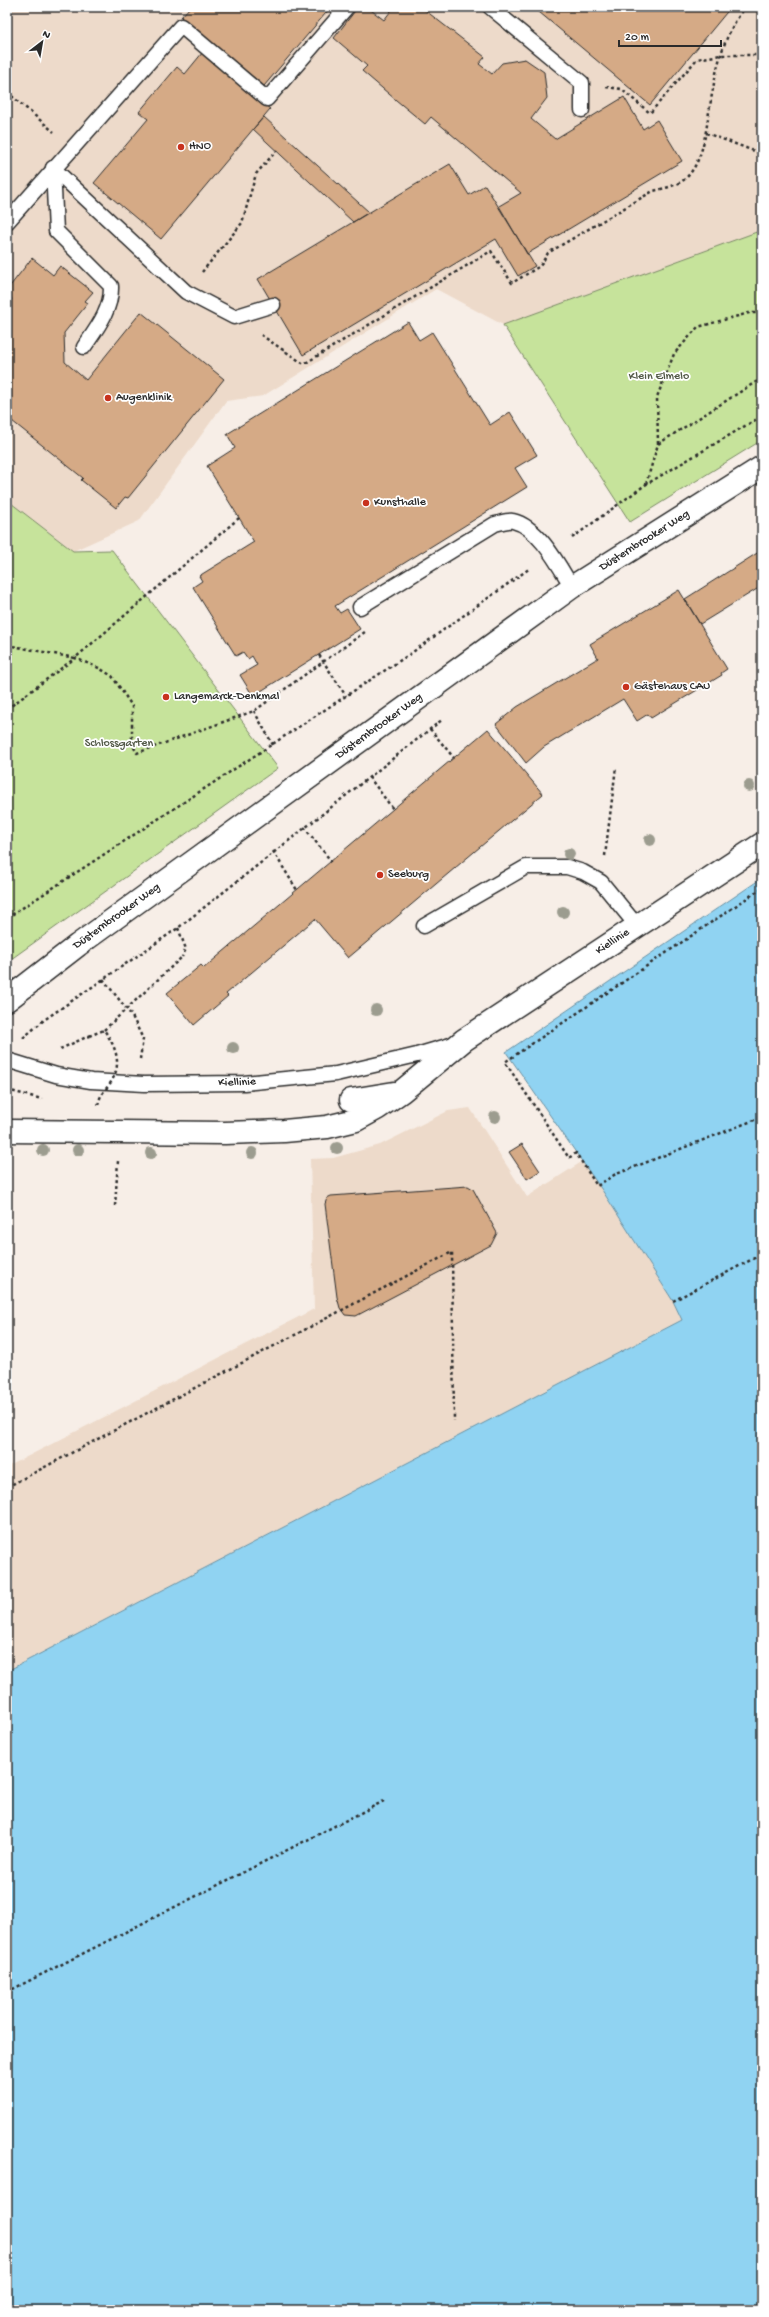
<svg xmlns="http://www.w3.org/2000/svg" width="769" height="2317" viewBox="0 0 769 2317" font-family="'Gochi Hand',sans-serif">
  <style>
    .built { fill: #eddaca }
    .green { fill: #c6e39b; stroke: #788763 }
    .water { fill: #90d3f2; stroke: #6890a2 }
    .building { fill: #d5aa86; stroke: #2b2b2b }
    .lines { fill: none; stroke-linecap: round; stroke-linejoin: round }
    .service-casing { stroke: #2b2b2b; stroke-width: 17 }
    .pedestrian-casing { stroke: #2b2b2b; stroke-width: 25 }
    .tertiary-casing { stroke: #2b2b2b; stroke-width: 25 }
    .path { stroke: #2b2b2b; stroke-width: 2.5; stroke-dasharray: 3 3; stroke-linecap: butt }
    .service { stroke: #fff; stroke-width: 14 }
    .pedestrian { stroke: #fff; stroke-width: 22 }
    .tertiary { stroke: #fff; stroke-width: 22 }
    .path-bridge { stroke: #2b2b2b; stroke-width: 2.5; stroke-dasharray: 3 3; stroke-linecap: butt }
    .tree { fill: #9c9c8f }
    .poi-dot { fill: #c8321e; stroke: #fff; stroke-width: 1.5 }
    .labels { text-anchor: middle; dominant-baseline: central; stroke-width: 3.5; stroke-linejoin: round; paint-order: stroke }
    .poi-label { font-size: 12px; fill: #2b2b2b; stroke: #fff; text-anchor: start }
    .park-label { font-size: 12px; fill: #525947; stroke: #fff }
    .street-label { font-size: 12px; fill: #2b2b2b; stroke: #fff }
  </style>
  <rect width="100%" height="100%" fill="#f7eee7"/>
  <filter id="ink" filterUnits="userSpaceOnUse"><feTurbulence type="fractalNoise" baseFrequency=".025" numOctaves="2"/><feDisplacementMap in="SourceGraphic" scale="8" xChannelSelector="R" yChannelSelector="G"/><feConvolveMatrix kernelMatrix="1 2 1 2 8 2 1 2 1" color-interpolation-filters="sRGB"/></filter>
  <g filter="url(#ink)">
    <path class="built" d="M 7,7 L 762,7 L 762,15 L 759,19 L 762,23 L 762,230 L 503,325 L 436,289 L 263,396 L 226,401 L 139,521 L 73,551 L 7,500 Z
      M 470,1108 L 527,1197 L 583,1161 L 673,1301 L 682,1320 L 7,1671 L 7,1467 L 314,1309 L 310,1159 L 333,1158 L 380,1145 L 448,1111 Z"/>
    <path class="green" d="M 762,230 L 762,440 L 630,522 L 503,325 Z
      M 7,500 L 73,551 L 112,550 L 278,768 L 7,962 Z"/>
    <path class="water" d="M 762,878 L 762,2310 L 7,2310 L 7,1671 L 682,1320 L 673,1301 L 602,1190 L 506,1052 Z"/>
    <path class="building" d="M 190,7 L 331,7 L 264,86 L 181,17 Z
      M 358,7 L 367,7 L 384,20 L 394,7 L 421,7 L 485,57 L 479,64 L 492,74 L 502,63 L 525,59 L 544,72 L 547,98 L 531,119 L 555,139 L 624,97 L 643,129 L 657,120 L 682,161 L 527,254 L 499,206 L 521,193 L 431,117 L 425,124 L 396,100 L 362,71 L 367,66 L 334,38 Z
      M 533,7 L 731,7 L 650,105 Z
      M 203,52 L 270,109 L 161,239 L 94,183 L 148,119 L 139,112 L 177,67 L 185,74 Z
      M 264,117 L 287,138 L 369,212 L 353,222 L 253,129 Z
      M 450,164 L 469,195 L 485,185 L 535,266 L 518,276 L 496,239 L 303,355 L 258,279 Z
      M 32,258 L 53,275 L 60,266 L 93,292 L 85,301 L 88,303 L 64,333 L 65,362 L 86,380 L 141,312 L 224,379 L 128,498 L 125,497 L 116,508 L 81,480 L 83,478 L 7,417 L 7,305 L 12,299 L 7,295 L 7,290 Z
      M 408,322 L 419,340 L 432,332 L 490,425 L 510,412 L 537,455 L 515,468 L 527,487 L 335,606 L 340,613 L 347,609 L 360,629 L 253,696 L 240,675 L 257,665 L 252,656 L 248,659 L 243,652 L 236,656 L 193,587 L 202,581 L 199,576 L 254,542 L 207,466 L 235,448 L 227,434 Z
      M 762,550 L 762,586 L 700,624 L 685,599 Z
      M 679,590 L 727,669 L 721,673 L 722,675 L 651,718 L 648,714 L 637,721 L 623,699 L 544,747 L 526,763 L 496,724 L 517,707 L 598,658 L 590,644 Z
      M 488,729 L 543,794 L 348,958 L 315,919 L 226,994 L 228,996 L 194,1025 L 167,993 L 201,965 L 204,968 Z
      M 522,1144 L 540,1171 L 527,1179 L 509,1152 Z
      M 468,1186 L 473,1189 L 497,1233 L 491,1245 L 356,1316 L 345,1315 L 340,1308 L 337,1297 L 325,1204 L 327,1198 L 331,1196 Z"/>
    <g class="lines">
      <g class="service-casing">
        <g id="service">
          <path d="M 490,7 L 582,83 L 582,110"/>
          <path d="M 53,168 L 186,292 L 234,317 L 273,305"/>
          <path d="M 53,168 L 56,231 L 111,286 C 112,309 97,328 84,347"/>
          <path d="M 7,222 L 181,26 L 267,99 L 347,7"/>
          <path d="M 360,607 L 495,524 C 500,523 508,520 513,521 C 539,527 559,566 572,587"/>
          <path d="M 424,926 L 526,867 L 567,867 L 583,872 L 601,882 L 637,926"/>
          <path id="s1" d="M 7,1060 L 56,1075 L 91,1081 L 144,1084 L 244,1083 L 336,1074 L 417,1055 L 454,1044"/>
        </g>
      </g>
      <g class="pedestrian-casing">
        <g id="pedestrian">
          <path d="M 351,1100 L 394,1093"/>
          <path id="s2" d="M 7,1131 L 225,1133 L 284,1131 L 327,1127 L 356,1120 L 378,1108 L 401,1092 L 464,1040 L 762,844"/>
        </g>
      </g>
      <g class="tertiary-casing">
        <g id="tertiary">
          <path id="s3" d="M 7,1000 L 78,945 L 572,587 L 762,467"/>
        </g>
      </g>
      <path class="path" d="M 606,87 L 621,89 L 650,113 L 697,59 L 721,55 L 762,55
        M 7,92 L 54,132
        M 762,109 L 762,110
        M 706,133 L 762,154
        M 202,272 L 242,223 L 256,174 L 277,150
        M 261,335 L 304,364 L 491,251 L 512,283 L 540,266 L 548,253 L 653,191 C 665,188 678,186 687,177 C 704,159 706,129 710,106 C 716,70 722,35 746,7
        M 658,444 L 657,397 L 674,354 L 698,327 L 749,313 L 762,313
        M 646,484 L 658,444 L 762,378
        M 572,538 L 645,485 L 762,416
        M 7,645 L 75,658 L 239,518
        M 319,655 L 346,696
        M 7,709 L 75,658 L 99,668 L 112,676 L 132,706 L 132,744 L 137,753 L 254,711 L 365,632
        M 254,711 L 273,745
        M 430,729 L 454,758
        M 369,777 L 393,809
        M 304,827 L 331,861
        M 273,851 L 297,890
        M 605,856 L 616,767
        M 762,888 L 505,1062 L 569,1158 L 576,1153 L 597,1186 L 614,1175 L 762,1117
        M 7,918 L 410,654 L 530,568
        M 178,928 L 186,949 L 182,957
        M 103,979 L 132,1016 L 143,1039 L 140,1059
        M 23,1038 L 44,1020 L 178,928 L 443,719
        M 60,1049 L 89,1036
        M 7,1090 L 42,1099
        M 115,1206 L 118,1161
        M 673,1301 L 762,1254
        M 7,1487 L 452,1252 L 454,1421
        M 7,1992 L 384,1801"/>
      <use href="#service" class="service"/>
      <use href="#pedestrian" class="pedestrian"/>
      <use href="#tertiary" class="tertiary"/>
      <path class="path-bridge" d="M 104,1030 L 182,957
        M 89,1036 L 104,1030 C 117,1048 123,1066 109,1085 C 102,1094 100,1095 98,1106"/>
    </g>
    <g class="tree">
      <circle cx="749" cy="786" r="6"/>
      <circle cx="650" cy="840" r="6"/>
      <circle cx="569" cy="854" r="6"/>
      <circle cx="563" cy="912" r="6"/>
      <circle cx="376" cy="1010" r="6"/>
      <circle cx="233" cy="1048" r="6"/>
      <circle cx="495" cy="1117" r="6"/>
      <circle cx="337" cy="1148" r="6"/>
      <circle cx="43" cy="1150" r="6"/>
      <circle cx="78" cy="1150" r="6"/>
      <circle cx="151" cy="1153" r="6"/>
      <circle cx="252" cy="1153" r="6"/>
    </g>
  </g>
  <g class="poi-dot">
    <circle cx="181" cy="147" r="4"/>
    <circle cx="108" cy="398" r="4"/>
    <circle cx="366" cy="503" r="4"/>
    <circle cx="626" cy="687" r="4"/>
    <circle cx="166" cy="697" r="4"/>
    <circle cx="380" cy="875" r="4"/>
  </g>
  <g class="labels">
    <g class="poi-label">
      <text x="189" y="147">HNO</text>
      <text x="116" y="398">Augenklinik</text>
      <text x="374" y="503">Kunsthalle</text>
      <text x="634" y="687">Gästehaus CAU</text>
      <text x="174" y="697">Langemarck-Denkmal</text>
      <text x="388" y="875">Seeburg</text>
    </g>
    <g class="park-label">
      <text x="659" y="377">Klein Elmelo</text>
      <text x="119" y="744">Schlossgarten</text>
    </g>
    <g class="street-label">
      <text stroke="none"><textPath href="#s3" startOffset="786">Düsternbrooker Weg</textPath></text>
      <text stroke="none"><textPath href="#s3" startOffset="462">Düsternbrooker Weg</textPath></text>
      <text stroke="none"><textPath href="#s3" startOffset="138">Düsternbrooker Weg</textPath></text>
      <text stroke="none"><textPath href="#s2" startOffset="663">Kiellinie</textPath></text>
      <text stroke="none"><textPath href="#s1" startOffset="233">Kiellinie</textPath></text>
    </g>
  </g>
  <rect width="769" height="2317" fill="none" stroke="#fff" stroke-width="24"/>
  <rect x="12" y="12" width="745" height="2293" fill="none" stroke="#2b2b2b" stroke-width="1.5" filter="url(#ink)"/>
  <g transform="translate(42 42) rotate(31)" stroke="#ffffff" stroke-width="3" paint-order="stroke">
  <path d="M0-3L7 15L0 10L-7 15Z" fill="#2b2b2b"/>
  <text y="-6" font-size="11" font-weight="bold" text-anchor="middle" fill="#2b2b2b">N</text>
  </g>
  <path d="M619 40v6h102v-6" fill="none" stroke="#2b2b2b" stroke-width="2"/>
  <text x="625" y="40" font-size="12" fill="#2b2b2b" stroke="#ffffff" stroke-width="3" paint-order="stroke">20 m</text>
</svg>
